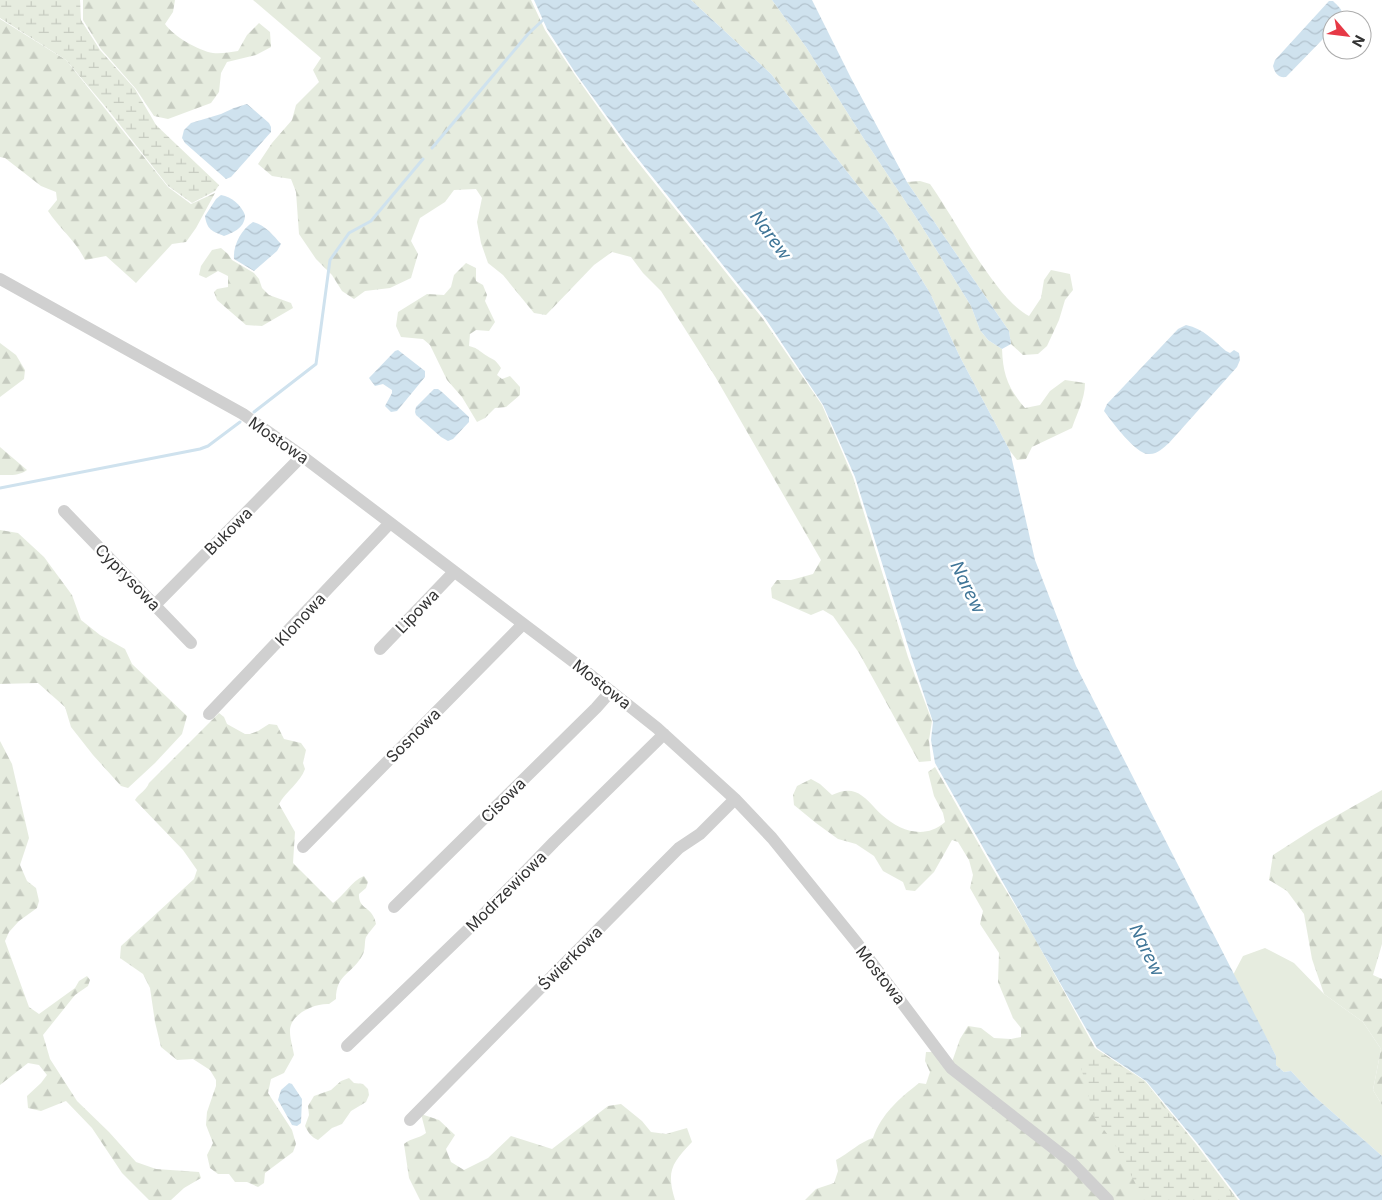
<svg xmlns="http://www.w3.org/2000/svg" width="1382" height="1200" viewBox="0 0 1382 1200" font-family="Inter,sans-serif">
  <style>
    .grass { fill: #e6ecdf }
    .forest { fill: url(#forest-firs) }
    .wetland { fill: url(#wetland-marsh) }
    .water { fill: url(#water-waves) }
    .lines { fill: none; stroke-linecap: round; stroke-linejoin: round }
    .stream { stroke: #cfe2ee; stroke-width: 3 }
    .minor { stroke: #d0d0d0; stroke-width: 12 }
    .labels { text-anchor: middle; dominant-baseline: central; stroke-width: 5; stroke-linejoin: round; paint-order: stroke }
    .street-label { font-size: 16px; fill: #333; stroke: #fff }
    .water-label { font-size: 18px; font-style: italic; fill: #3f7597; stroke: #fff }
  </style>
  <defs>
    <pattern id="forest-firs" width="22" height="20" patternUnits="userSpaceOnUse" patternTransform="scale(1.25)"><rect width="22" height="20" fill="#e6ecdf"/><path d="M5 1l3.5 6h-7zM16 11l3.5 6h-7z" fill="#c6cbc0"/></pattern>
    <pattern id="wetland-marsh" width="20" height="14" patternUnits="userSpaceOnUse" patternTransform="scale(1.25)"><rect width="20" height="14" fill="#e6ecdf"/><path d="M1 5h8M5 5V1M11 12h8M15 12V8" fill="none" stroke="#c6cbc0"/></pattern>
    <pattern id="water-waves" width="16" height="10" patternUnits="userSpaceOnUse" patternTransform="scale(1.25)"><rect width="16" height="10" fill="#cfe2ee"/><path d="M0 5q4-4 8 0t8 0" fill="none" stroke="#b2c2cd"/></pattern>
  </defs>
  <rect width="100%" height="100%" fill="#fff"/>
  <path class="grass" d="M 1265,948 L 1294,963 L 1324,994 L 1363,1022 L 1381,1049 L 1373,1090 L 1382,1105 L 1382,1156 L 1314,1096 L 1291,1071 L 1284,1072 L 1276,1065 L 1276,1056 L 1233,975 L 1243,956 Z"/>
  <path class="forest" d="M 83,0 L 175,0 L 173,12 L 165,24 C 173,36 199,51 213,53 C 221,54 230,52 238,51 L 247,35 L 259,23 L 270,32 L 271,47 L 256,55 L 227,62 L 221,73 L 219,92 L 211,103 L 168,119 L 154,116 L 136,89 L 101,49 L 83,20 Z
    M 253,0 L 531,0 L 545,30 L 575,75 L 629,151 L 763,319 L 822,405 L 853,477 L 908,657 L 932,721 L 929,740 L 931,761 L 919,762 L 859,653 L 833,616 L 823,610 L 811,615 L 772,598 L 771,588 L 777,580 L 791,580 L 813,574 L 821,560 L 716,378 L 661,291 L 643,273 L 631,257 L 612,252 L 594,265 L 546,315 L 534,313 L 503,275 L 488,263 L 481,243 L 477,222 L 482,198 L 476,189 L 454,190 L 445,202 L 420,218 L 411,241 L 418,254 L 411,278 L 390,288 L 365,291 L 354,299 L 342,291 L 332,275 L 316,259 L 299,234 L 296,192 L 291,179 L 272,176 L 258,164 L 272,143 L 292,120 L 296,105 L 319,82 L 313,70 L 321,58 Z
    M 691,0 L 772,0 L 806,47 L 864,139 L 921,225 L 971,306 L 980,330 L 988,340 L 1002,349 C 1003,375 1008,388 1025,408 L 1040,405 L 1050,391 L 1065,380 L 1085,383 C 1085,399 1077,413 1072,428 L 1032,447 L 1026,459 L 1017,460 L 1010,451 L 960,357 L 930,293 L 887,223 L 771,74 Z
    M 0,19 L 66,60 L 168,187 L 191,204 L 215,193 L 196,228 L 186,242 L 172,244 L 136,283 L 106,256 L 85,260 C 76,241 59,228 48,211 L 57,200 L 56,192 L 41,186 L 5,158 L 0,157 Z
    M 920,181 L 930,184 C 954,217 996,300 1029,316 L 1041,298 L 1044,280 L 1051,270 L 1070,274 L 1073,290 L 1065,300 L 1059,320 L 1047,346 L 1038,354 L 1023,355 L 1011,344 L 1009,331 L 907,182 Z
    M 221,248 L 228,254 L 232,260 L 254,273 L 259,279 L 262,288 L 269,295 L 291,303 L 293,308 L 262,326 L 246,325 L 217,300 L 214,292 L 217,289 L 228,287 L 228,276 L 218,271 L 206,278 L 199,275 L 201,266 L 212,250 Z
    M 466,263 L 476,268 L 476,281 L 483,285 L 487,295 L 485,301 L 495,322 L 489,331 L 476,330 L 470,334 L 469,346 C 477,348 477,349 484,354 C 492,360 494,357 501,368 L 497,375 L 502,379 L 510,376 L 520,387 L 520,395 L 506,407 L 495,408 L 485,418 L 477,422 L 462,397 L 447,380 L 430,345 L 423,339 L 401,337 L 396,326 L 398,312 L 427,294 L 444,295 L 451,287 L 454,275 Z
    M 0,343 L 16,355 L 25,370 L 24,379 L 0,397 Z
    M 0,447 L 27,470 C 19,476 10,475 0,475 Z
    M 0,530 L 18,533 L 44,557 L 72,595 L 81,620 L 100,635 L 125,649 L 132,664 L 187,716 L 182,734 L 155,763 L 128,788 L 121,786 L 93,755 L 71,727 L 65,707 L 38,683 L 0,684 Z
    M 219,713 L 224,717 L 227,724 L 245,734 L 250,734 L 258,731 L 269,724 L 277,725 L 284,739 L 301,743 L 306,750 L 303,763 L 305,769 C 300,783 286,791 279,804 L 295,832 L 293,863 L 333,903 C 345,895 351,881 364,876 L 368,882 L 366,888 L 359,894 C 358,910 373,906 376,924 C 373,928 369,932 366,937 C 364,942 366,950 362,956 C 352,974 336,974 336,999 L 329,1004 C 315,1003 289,1014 290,1032 C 290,1039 293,1048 294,1055 L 284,1073 L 271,1079 L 268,1093 L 292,1130 L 296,1144 L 293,1152 L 265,1173 L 264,1183 L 258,1187 L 247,1182 L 235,1182 L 229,1174 L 218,1174 L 210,1168 L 207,1155 L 213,1143 L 206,1125 L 207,1112 L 216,1086 L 216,1080 L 210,1070 L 193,1059 L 177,1060 L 161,1047 L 155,1022 L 150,988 L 143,974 L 120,958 L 121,946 L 194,879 L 197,870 L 183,850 L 135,800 C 139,793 146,791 149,783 Z
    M 0,741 L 12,764 L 29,838 L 20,865 L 27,881 L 36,888 L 39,901 L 37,908 L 19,921 L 9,932 L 5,941 L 29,1007 L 39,1014 L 75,988 L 79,981 L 87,976 L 90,980 L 88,986 L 75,995 L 43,1035 L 50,1059 L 77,1101 L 109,1132 L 136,1162 L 156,1169 L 199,1172 L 201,1178 L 184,1188 L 171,1200 L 149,1200 L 122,1173 L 92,1128 L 66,1101 L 41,1111 L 28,1108 L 27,1096 L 41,1083 L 47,1075 L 39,1065 L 28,1063 L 0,1085 Z
    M 935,767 L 993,869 L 1033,935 L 1095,1048 L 1145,1081 L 1196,1144 L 1238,1200 L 805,1200 L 816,1189 L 834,1183 L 838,1171 L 836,1160 C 849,1153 860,1142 873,1138 C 882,1113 899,1099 919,1083 L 926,1084 L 930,1072 L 925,1061 L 926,1052 L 933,1052 L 952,1062 L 960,1039 L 968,1026 L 981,1028 L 994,1038 L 1011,1039 L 1021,1037 L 1021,1028 L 1013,1018 L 998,982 L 999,953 L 980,924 L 983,911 L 970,888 L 973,875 L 969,860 L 958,842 L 952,840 L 934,872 L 915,891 L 906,890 L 903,882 L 883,871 L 874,856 L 856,844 L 838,839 L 816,823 L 794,805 L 793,795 L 797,786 L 811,779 L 820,784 L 832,795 C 839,792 847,789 855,792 C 865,795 874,808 882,815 C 900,831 925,840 945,822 L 943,813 L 934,796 L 928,772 Z
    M 1382,790 L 1382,944 L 1373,975 L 1382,979 L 1382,1105 L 1373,1090 L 1381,1049 L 1363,1022 L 1324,994 L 1312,959 L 1304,914 L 1287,891 L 1269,880 L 1273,855 L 1315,828 Z
    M 349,1078 L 354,1083 L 363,1084 L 368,1089 L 369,1095 L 366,1102 L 351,1111 L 342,1124 L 332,1128 L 318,1140 C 311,1137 308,1132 305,1126 L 309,1115 L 308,1106 L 314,1096 L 331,1090 L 341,1081 Z
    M 621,1104 L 642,1121 L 651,1132 L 666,1134 L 687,1128 L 692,1142 C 672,1163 666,1171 675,1200 L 420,1200 L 409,1178 L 404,1144 C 411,1138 418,1139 426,1133 L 421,1114 L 439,1120 L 455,1135 L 446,1149 L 451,1162 L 464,1170 L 488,1158 L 511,1136 L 552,1149 L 608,1106 Z"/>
  <path class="wetland" d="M 0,0 L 80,0 L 81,20 L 100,50 L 135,89 L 156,125 L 219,185 L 215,191 L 192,203 L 168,186 L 109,111 L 66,60 L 0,18 Z
    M 1096,1050 L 1144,1082 L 1237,1200 L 1144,1200 L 1115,1144 L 1094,1117 L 1081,1067 L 1093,1057 Z"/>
  <path class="water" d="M 534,0 L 691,0 L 771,74 L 887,223 L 930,293 L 960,357 L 1010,451 L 1035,560 L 1076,666 L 1276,1056 L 1276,1065 L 1284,1072 L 1291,1071 L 1314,1096 L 1382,1156 L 1382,1200 L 1240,1200 L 1198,1144 L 1146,1081 L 1097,1048 L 935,763 L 931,740 L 933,722 L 911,656 L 855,477 L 823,405 L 765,318 L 631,150 L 576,74 L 547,29 Z
    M 772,0 L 812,0 L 851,78 L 907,182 L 1009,331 L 1011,344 L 1002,349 L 988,340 L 980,330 L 971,306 L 921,225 L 864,139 L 806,47 Z
    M 1329,1 L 1333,1 C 1339,7 1345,11 1341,20 L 1332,20 L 1332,28 L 1322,40 L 1286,77 C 1279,78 1275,74 1273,66 L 1275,60 Z
    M 247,104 L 269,123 L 271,127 L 271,132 L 231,177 L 226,179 L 185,143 L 182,138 L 184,130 L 191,123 L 221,114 L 234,108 Z
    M 221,195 C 232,197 241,205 245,215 C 245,227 235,232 224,236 C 212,231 207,230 205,216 L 216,199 Z
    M 253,222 C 265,225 273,235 281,244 L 277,251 L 254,271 L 234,259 C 233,245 241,230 253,222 Z
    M 1186,325 C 1204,329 1213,340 1226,351 L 1230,353 L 1234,350 L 1239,353 L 1240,360 L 1237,367 L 1169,443 C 1163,448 1157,455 1148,454 C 1136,454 1112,422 1104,411 L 1107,404 L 1178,329 Z
    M 398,350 L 425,371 L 425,377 L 397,411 L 391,412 L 385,406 L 392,393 L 392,390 L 383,384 L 375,386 L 369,378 L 395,351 Z
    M 434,389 L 438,389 L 442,392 L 469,417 L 469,422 L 453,439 L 448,441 L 441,437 L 416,415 L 415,412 L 416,407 Z
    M 289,1083 L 292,1084 L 302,1099 L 301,1123 L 297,1126 L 292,1125 L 278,1100 L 281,1090 Z"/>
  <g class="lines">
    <path class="stream" d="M 432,148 L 528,34 L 543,20
      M 254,412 L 316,364 L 330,260 L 349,233 L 371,221 L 423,159
      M 0,488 L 200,449 L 208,446 L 240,422"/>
    <path class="minor" d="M 0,279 L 243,414 L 302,456 L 579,666 L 657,728 L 735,799 L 772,838 L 857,943 L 951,1068 L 1070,1161 L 1108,1200
      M 64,511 L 191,643
      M 155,605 L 302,456
      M 380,649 L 454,572
      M 209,714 L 390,523
      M 303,847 L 523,624
      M 394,907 L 596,708 L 611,691
      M 347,1046 L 480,918 L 554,842 L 664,734
      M 410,1120 L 661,866 L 679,848 L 700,834 L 735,799"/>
  </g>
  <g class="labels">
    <g class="street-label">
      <text transform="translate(279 440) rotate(35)">Mostowa</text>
      <text transform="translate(228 531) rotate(-45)">Bukowa</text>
      <text transform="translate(128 577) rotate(46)">Cyprysowa</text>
      <text transform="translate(417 611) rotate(-46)">Lipowa</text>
      <text transform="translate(300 619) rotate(-47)">Klonowa</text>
      <text transform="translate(602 684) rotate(38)">Mostowa</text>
      <text transform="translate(413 735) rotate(-45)">Sosnowa</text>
      <text transform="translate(503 800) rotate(-45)">Cisowa</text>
      <text transform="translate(506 891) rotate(-45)">Modrzewiowa</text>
      <text transform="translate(570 958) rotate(-45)">Świerkowa</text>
      <text transform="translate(881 975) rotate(52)">Mostowa</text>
    </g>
    <g class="water-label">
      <text transform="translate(771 235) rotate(54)">Narew</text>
      <text transform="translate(968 587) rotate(64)">Narew</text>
      <text transform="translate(1147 950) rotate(64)">Narew</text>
    </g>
  </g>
  <g transform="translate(1347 35) rotate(118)"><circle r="24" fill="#ffffff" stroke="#adadad"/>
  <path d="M0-4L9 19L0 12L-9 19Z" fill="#e63946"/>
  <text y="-8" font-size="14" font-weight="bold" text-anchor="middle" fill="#333333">N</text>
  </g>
</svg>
